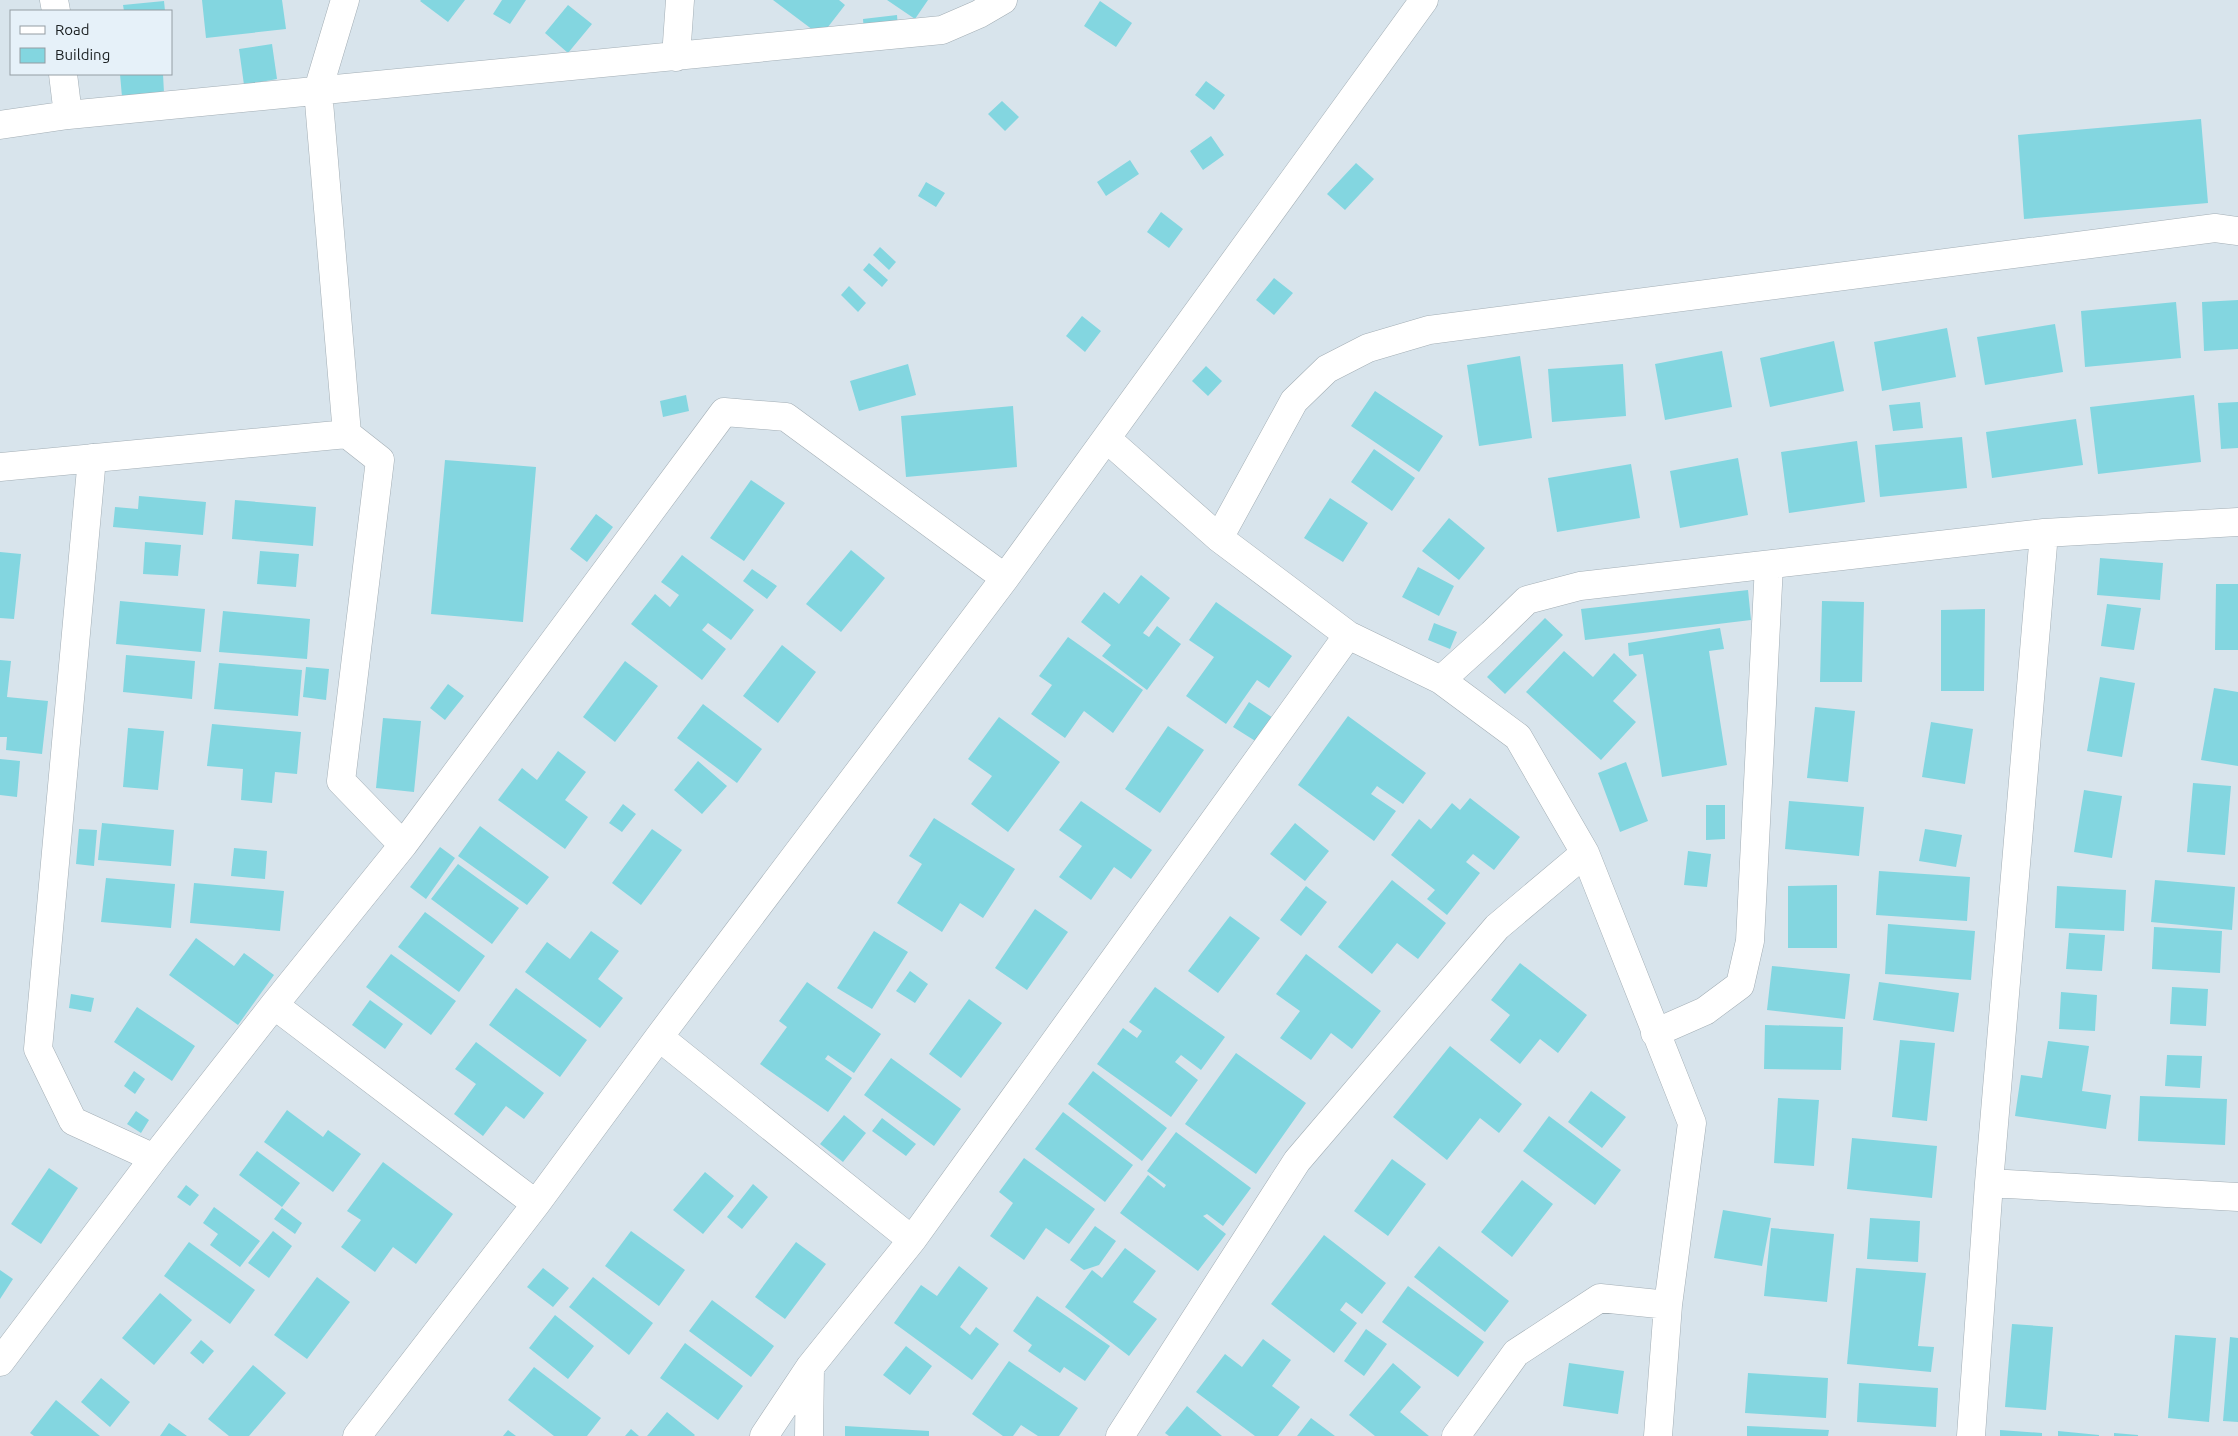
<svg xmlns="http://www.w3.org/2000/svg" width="2238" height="1436" viewBox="0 0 2238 1436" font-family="Ubuntu,sans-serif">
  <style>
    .building { fill: #83d6e0 }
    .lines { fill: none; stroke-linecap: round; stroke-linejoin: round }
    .minor-casing { stroke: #a3aeb5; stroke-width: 29 }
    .minor { stroke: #fff; stroke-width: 28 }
  </style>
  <rect width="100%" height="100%" fill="#d8e4ec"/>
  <path class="building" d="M 202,0 L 282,0 L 286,29 L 206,38 Z
    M 421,0 L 465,0 L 448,22 L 420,1 Z
    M 502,0 L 526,0 L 510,24 L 493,14 Z
    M 773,0 L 839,0 L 845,5 L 821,36 Z
    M 887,0 L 928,0 L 915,19 Z
    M 164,1 L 165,11 L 124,11 L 123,5 Z
    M 1100,1 L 1132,23 L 1116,47 L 1084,26 Z
    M 568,5 L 592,24 L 568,53 L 545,33 Z
    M 897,15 L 898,29 L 864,33 L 863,19 Z
    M 272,44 L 277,79 L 244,85 L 239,49 Z
    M 120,74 L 163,74 L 164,93 L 122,97 Z
    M 1206,81 L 1225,95 L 1214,110 L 1195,95 Z
    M 1002,101 L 1019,117 L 1005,131 L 988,114 Z
    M 2201,119 L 2208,203 L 2024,219 L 2018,135 Z
    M 1211,136 L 1224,155 L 1203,170 L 1190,151 Z
    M 1130,160 L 1139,174 L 1106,196 L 1097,182 Z
    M 1356,163 L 1374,179 L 1345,210 L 1327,194 Z
    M 926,182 L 945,193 L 936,207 L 918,196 Z
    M 1161,212 L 1183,229 L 1169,248 L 1147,232 Z
    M 880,247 L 896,262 L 889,270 L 873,255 Z
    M 869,263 L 888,280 L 882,287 L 863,270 Z
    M 1274,278 L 1293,293 L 1274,315 L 1256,300 Z
    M 849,286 L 866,303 L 858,312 L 841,295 Z
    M 2238,300 L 2238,349 L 2204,351 L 2202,302 Z
    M 2176,302 L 2181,358 L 2085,367 L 2081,311 Z
    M 1082,316 L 1101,331 L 1085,352 L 1066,336 Z
    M 2055,324 L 2063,372 L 1985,385 L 1977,337 Z
    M 1947,328 L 1956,377 L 1882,391 L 1874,342 Z
    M 1834,341 L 1844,391 L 1770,407 L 1760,358 Z
    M 1722,351 L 1732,407 L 1665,420 L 1655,364 Z
    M 1520,356 L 1532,438 L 1479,446 L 1467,365 Z
    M 908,364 L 916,395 L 859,411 L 850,381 Z
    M 1623,364 L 1626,416 L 1552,422 L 1548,369 Z
    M 1206,366 L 1222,381 L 1208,396 L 1192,381 Z
    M 1375,391 L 1443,436 L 1419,472 L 1351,426 Z
    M 686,395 L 689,411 L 663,417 L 660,401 Z
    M 2194,395 L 2201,462 L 2098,474 L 2090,407 Z
    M 1920,402 L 1923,428 L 1893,431 L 1889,405 Z
    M 2238,402 L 2238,448 L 2221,449 L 2218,403 Z
    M 1013,406 L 1017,467 L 906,477 L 901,416 Z
    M 2076,419 L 2083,465 L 1992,478 L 1986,432 Z
    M 1962,437 L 1967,488 L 1880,497 L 1875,445 Z
    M 1857,441 L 1865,502 L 1789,513 L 1781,452 Z
    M 1374,449 L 1415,478 L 1392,511 L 1351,482 Z
    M 1738,458 L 1748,515 L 1680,528 L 1670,471 Z
    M 445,460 L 536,467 L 523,622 L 431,614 Z
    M 1631,464 L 1640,518 L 1557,532 L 1548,478 Z
    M 751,480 L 785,503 L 744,561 L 710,538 Z
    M 139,496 L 206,502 L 203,535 L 113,527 L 115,507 L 138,509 Z
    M 1330,498 L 1368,523 L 1343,562 L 1304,538 Z
    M 235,500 L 316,507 L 313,546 L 232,539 Z
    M 596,514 L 613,527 L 587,562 L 570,549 Z
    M 1449,518 L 1485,548 L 1459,580 L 1422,551 Z
    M 145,542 L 181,545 L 178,576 L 143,574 Z
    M 851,550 L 885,578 L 841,632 L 806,604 Z
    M 260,551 L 299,554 L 296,587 L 257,584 Z
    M 0,552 L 21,554 L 14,619 L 0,618 Z
    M 682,555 L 754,610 L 731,640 L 708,623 L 702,630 L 726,649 L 702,680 L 631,624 L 655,594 L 670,607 L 679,595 L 661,582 Z
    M 2100,558 L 2163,563 L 2160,600 L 2097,595 Z
    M 1418,567 L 1454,586 L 1439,616 L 1402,597 Z
    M 752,569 L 777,586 L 767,599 L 743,581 Z
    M 1141,575 L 1170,598 L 1143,633 L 1149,637 L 1157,626 L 1181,644 L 1147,690 L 1102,656 L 1111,645 L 1081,622 L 1104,592 L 1119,604 Z
    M 2216,584 L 2238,584 L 2238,650 L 2215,650 Z
    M 1748,590 L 1751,620 L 1585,640 L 1581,609 Z
    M 120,601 L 205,609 L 201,652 L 116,644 Z
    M 1822,601 L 1864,602 L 1862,682 L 1820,682 Z
    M 1216,602 L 1292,656 L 1269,688 L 1257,680 L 1226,724 L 1186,696 L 1214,657 L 1189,640 Z
    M 2107,604 L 2141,608 L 2134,650 L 2101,646 Z
    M 1985,609 L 1984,691 L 1941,691 L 1941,610 Z
    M 223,611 L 310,619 L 307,659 L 219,652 Z
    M 1545,618 L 1563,635 L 1505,694 L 1487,677 Z
    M 1434,623 L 1457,632 L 1450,649 L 1428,640 Z
    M 1720,628 L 1724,649 L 1709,651 L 1727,765 L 1662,777 L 1643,654 L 1629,656 L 1628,643 Z
    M 1068,637 L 1143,690 L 1113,733 L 1084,711 L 1065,738 L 1031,714 L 1052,685 L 1039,676 Z
    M 782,645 L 816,672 L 778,723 L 743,696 Z
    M 1564,651 L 1593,677 L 1614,653 L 1637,675 L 1613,701 L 1636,722 L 1601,760 L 1526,692 Z
    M 126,655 L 195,661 L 192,699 L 123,692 Z
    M 0,660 L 11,661 L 7,697 L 48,701 L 42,754 L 6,750 L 7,737 L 0,737 Z
    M 625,661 L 658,686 L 615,742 L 583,717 Z
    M 219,663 L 302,670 L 298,716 L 214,709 Z
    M 306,667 L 329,669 L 326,700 L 303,697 Z
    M 2100,677 L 2135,683 L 2122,757 L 2087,751 Z
    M 448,684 L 464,696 L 445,720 L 430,708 Z
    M 2214,688 L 2238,692 L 2238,766 L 2201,760 Z
    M 1249,702 L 1273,718 L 1257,742 L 1233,727 Z
    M 703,704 L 762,749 L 737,783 L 677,738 Z
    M 1815,707 L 1855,711 L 1848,782 L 1807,778 Z
    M 1348,716 L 1426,773 L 1403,804 L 1377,786 L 1371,794 L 1396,811 L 1374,841 L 1298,785 Z
    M 999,717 L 1060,762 L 1008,832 L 971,804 L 992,776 L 968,759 Z
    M 383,718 L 421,721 L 414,792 L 376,788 Z
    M 1931,722 L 1973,729 L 1965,784 L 1922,777 Z
    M 212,724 L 301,732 L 297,774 L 275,772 L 272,803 L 241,800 L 243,769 L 207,766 Z
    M 1168,726 L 1204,750 L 1160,813 L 1125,789 Z
    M 128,728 L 164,731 L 158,790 L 123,787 Z
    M 558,751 L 586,772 L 565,800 L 588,817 L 565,849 L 498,800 L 522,768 L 537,780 Z
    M 0,759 L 20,761 L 17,797 L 0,795 Z
    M 698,761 L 727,786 L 702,814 L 674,790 Z
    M 1626,762 L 1648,821 L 1620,832 L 1598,773 Z
    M 2193,783 L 2231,786 L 2225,855 L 2187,852 Z
    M 2084,790 L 2122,796 L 2112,858 L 2074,852 Z
    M 1470,798 L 1520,837 L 1494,870 L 1473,854 L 1466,862 L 1480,873 L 1447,915 L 1427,899 L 1435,890 L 1391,855 L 1419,819 L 1431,829 L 1452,803 L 1460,810 Z
    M 1081,801 L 1152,850 L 1131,879 L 1114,867 L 1091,900 L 1059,877 L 1082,846 L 1059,830 Z
    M 1789,801 L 1864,807 L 1859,856 L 1785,849 Z
    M 623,804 L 636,814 L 622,832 L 609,823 Z
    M 1706,805 L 1725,805 L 1725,839 L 1706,840 Z
    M 934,818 L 1015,869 L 983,918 L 960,903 L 942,932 L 897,903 L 922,864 L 909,856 Z
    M 102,823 L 174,830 L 171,866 L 98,860 Z
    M 1295,823 L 1329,851 L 1305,881 L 1270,854 Z
    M 480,826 L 549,877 L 527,905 L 458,856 Z
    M 79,829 L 97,830 L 94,866 L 76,864 Z
    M 652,829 L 682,850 L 641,905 L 612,883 Z
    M 1925,829 L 1962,835 L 1956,867 L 1919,861 Z
    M 440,847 L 455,858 L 426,899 L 410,887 Z
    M 234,848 L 267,851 L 265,879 L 231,876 Z
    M 1688,851 L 1711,854 L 1707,887 L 1684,885 Z
    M 458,864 L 519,908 L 492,944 L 431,899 Z
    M 1879,871 L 1970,877 L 1967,921 L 1876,915 Z
    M 106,878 L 175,884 L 171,928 L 101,922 Z
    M 1392,880 L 1446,923 L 1418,959 L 1397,943 L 1372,974 L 1338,947 Z
    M 2155,880 L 2235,887 L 2232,930 L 2151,922 Z
    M 194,883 L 284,891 L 280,931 L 190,923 Z
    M 1837,885 L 1837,948 L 1788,948 L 1788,886 Z
    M 1306,886 L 1327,902 L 1301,936 L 1280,920 Z
    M 2057,886 L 2126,890 L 2124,931 L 2055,928 Z
    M 1035,909 L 1068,932 L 1027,990 L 995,968 Z
    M 425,912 L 485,956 L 459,992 L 398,947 Z
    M 1230,916 L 1260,938 L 1218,993 L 1188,971 Z
    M 1888,924 L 1975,931 L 1971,980 L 1885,974 Z
    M 2154,927 L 2222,931 L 2220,973 L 2152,969 Z
    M 591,931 L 619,951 L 598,979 L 623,998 L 600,1028 L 525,972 L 547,942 L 570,959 Z
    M 874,931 L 908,952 L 872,1009 L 837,988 Z
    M 2069,933 L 2105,935 L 2102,971 L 2066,969 Z
    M 196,938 L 234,966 L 244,953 L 274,975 L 238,1025 L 169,975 Z
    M 391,954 L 456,1001 L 431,1035 L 366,987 Z
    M 1306,954 L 1381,1011 L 1352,1049 L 1331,1033 L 1311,1060 L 1280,1038 L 1300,1011 L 1276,994 Z
    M 1520,963 L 1587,1015 L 1558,1053 L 1540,1039 L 1520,1064 L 1490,1040 L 1510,1015 L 1491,1000 Z
    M 1772,966 L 1850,974 L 1845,1019 L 1767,1010 Z
    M 910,971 L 928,984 L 915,1003 L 896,991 Z
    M 807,982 L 881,1034 L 854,1073 L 828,1055 L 825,1059 L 852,1078 L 828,1112 L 760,1064 L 787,1027 L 779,1021 Z
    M 1879,982 L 1959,993 L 1954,1032 L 1873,1020 Z
    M 1155,987 L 1225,1037 L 1201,1070 L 1181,1055 L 1175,1062 L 1198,1080 L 1171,1117 L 1097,1064 L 1123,1028 L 1137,1038 L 1142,1031 L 1129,1022 Z
    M 2172,987 L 2208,989 L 2206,1026 L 2170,1024 Z
    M 516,988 L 587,1040 L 560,1077 L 489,1025 Z
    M 2061,992 L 2097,995 L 2095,1031 L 2059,1029 Z
    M 71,994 L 94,998 L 91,1012 L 69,1008 Z
    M 969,999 L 1002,1023 L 961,1078 L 929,1054 Z
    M 370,1000 L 403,1024 L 385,1049 L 352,1025 Z
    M 137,1007 L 195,1046 L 172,1081 L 114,1042 Z
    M 1765,1025 L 1843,1027 L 1841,1070 L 1764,1069 Z
    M 1900,1040 L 1935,1043 L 1927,1121 L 1892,1117 Z
    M 2048,1041 L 2089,1046 L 2082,1091 L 2111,1095 L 2106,1129 L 2015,1116 L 2021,1075 L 2042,1078 Z
    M 476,1042 L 544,1093 L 524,1119 L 506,1106 L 483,1136 L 454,1114 L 476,1084 L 455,1069 Z
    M 1450,1046 L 1522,1104 L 1499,1133 L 1480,1118 L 1447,1160 L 1393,1117 Z
    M 1236,1053 L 1306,1103 L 1256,1174 L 1185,1124 Z
    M 2167,1055 L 2202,1056 L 2200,1088 L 2165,1086 Z
    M 891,1058 L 961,1109 L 934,1146 L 864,1095 Z
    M 134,1071 L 145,1079 L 135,1094 L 124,1086 Z
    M 1093,1071 L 1167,1128 L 1142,1161 L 1068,1104 Z
    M 1591,1091 L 1626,1117 L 1602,1148 L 1568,1122 Z
    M 2140,1096 L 2227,1099 L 2225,1145 L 2138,1141 Z
    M 1778,1098 L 1819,1100 L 1814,1166 L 1774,1163 Z
    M 287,1110 L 323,1137 L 328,1130 L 361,1154 L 333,1192 L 264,1142 Z
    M 136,1111 L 149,1120 L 141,1133 L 127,1124 Z
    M 1063,1112 L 1133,1165 L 1105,1202 L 1035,1149 Z
    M 844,1115 L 866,1133 L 843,1162 L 820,1144 Z
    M 1549,1116 L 1621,1170 L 1595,1205 L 1523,1151 Z
    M 882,1118 L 916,1144 L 906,1156 L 872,1131 Z
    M 1176,1132 L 1251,1188 L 1223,1226 L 1207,1214 L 1203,1216 L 1226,1234 L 1198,1271 L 1120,1213 L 1148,1175 L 1164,1188 L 1166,1185 L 1147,1171 Z
    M 1852,1138 L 1937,1146 L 1932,1198 L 1847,1189 Z
    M 257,1151 L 300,1183 L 282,1207 L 239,1175 Z
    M 1024,1158 L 1095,1209 L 1069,1244 L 1046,1228 L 1024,1260 L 990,1236 L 1013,1203 L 999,1192 Z
    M 1392,1159 L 1426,1184 L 1388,1236 L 1354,1211 Z
    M 383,1162 L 453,1214 L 416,1264 L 393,1247 L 375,1272 L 341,1247 L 361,1220 L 347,1211 Z
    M 49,1168 L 78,1188 L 41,1244 L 11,1224 Z
    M 705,1172 L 734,1196 L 703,1234 L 673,1210 Z
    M 1522,1180 L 1553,1204 L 1512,1257 L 1481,1232 Z
    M 753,1184 L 768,1197 L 742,1229 L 727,1217 Z
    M 186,1185 L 199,1195 L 190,1206 L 177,1197 Z
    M 214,1207 L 260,1241 L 240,1267 L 210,1245 L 218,1234 L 203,1223 Z
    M 282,1208 L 302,1223 L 295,1234 L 274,1219 Z
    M 1723,1210 L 1771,1218 L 1762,1266 L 1714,1258 Z
    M 1870,1218 L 1920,1221 L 1918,1262 L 1867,1259 Z
    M 1095,1226 L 1116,1241 L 1099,1265 L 1084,1270 L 1070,1260 Z
    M 1771,1228 L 1834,1234 L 1827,1302 L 1764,1296 Z
    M 273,1231 L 292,1246 L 269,1278 L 248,1263 Z
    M 631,1231 L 685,1270 L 659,1306 L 605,1266 Z
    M 1324,1235 L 1386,1283 L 1362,1314 L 1346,1302 L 1340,1310 L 1357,1323 L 1334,1353 L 1271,1304 Z
    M 189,1242 L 255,1290 L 230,1324 L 164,1276 Z
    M 796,1242 L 826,1264 L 785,1319 L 755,1297 Z
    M 1439,1246 L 1509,1301 L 1485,1332 L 1414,1277 Z
    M 1125,1248 L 1156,1271 L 1133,1302 L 1157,1319 L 1129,1356 L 1065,1307 L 1092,1270 L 1102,1278 Z
    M 959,1266 L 988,1288 L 960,1327 L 970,1335 L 976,1327 L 999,1344 L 972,1380 L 894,1323 L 921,1285 L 937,1296 Z
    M 543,1268 L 569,1288 L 553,1307 L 527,1287 Z
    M 1856,1268 L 1926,1273 L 1918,1346 L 1934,1347 L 1931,1372 L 1847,1364 Z
    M 0,1270 L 13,1279 L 0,1299 Z
    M 317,1277 L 350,1302 L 307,1359 L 274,1335 Z
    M 593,1277 L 653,1323 L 629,1355 L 569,1307 Z
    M 1408,1286 L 1484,1342 L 1458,1377 L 1382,1322 Z
    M 160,1293 L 192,1320 L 154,1365 L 122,1338 Z
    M 1037,1296 L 1110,1346 L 1085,1381 L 1064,1367 L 1060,1373 L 1028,1351 L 1032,1345 L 1013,1331 Z
    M 712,1300 L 774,1346 L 751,1377 L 689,1331 Z
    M 555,1315 L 594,1346 L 568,1379 L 529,1348 Z
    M 2012,1324 L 2053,1327 L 2046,1410 L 2005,1407 Z
    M 1366,1329 L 1387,1344 L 1364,1376 L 1344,1361 Z
    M 2175,1335 L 2216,1338 L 2209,1422 L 2168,1418 Z
    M 2230,1337 L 2238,1338 L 2238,1422 L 2223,1421 Z
    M 1263,1339 L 1291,1360 L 1272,1386 L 1300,1407 L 1278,1436 L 1255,1436 L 1196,1392 L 1225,1354 L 1242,1367 Z
    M 201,1340 L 214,1351 L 203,1364 L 190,1353 Z
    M 685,1343 L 743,1386 L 718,1420 L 660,1378 Z
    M 906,1346 L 932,1366 L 910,1395 L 883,1375 Z
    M 1009,1361 L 1078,1408 L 1059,1436 L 1038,1436 L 1021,1425 L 1013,1436 L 1003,1436 L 972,1414 Z
    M 1393,1363 L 1421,1387 L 1400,1412 L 1429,1436 L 1375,1436 L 1349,1415 Z
    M 1569,1363 L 1624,1371 L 1618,1414 L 1563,1406 Z
    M 253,1365 L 286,1393 L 249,1436 L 229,1436 L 208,1419 Z
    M 534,1367 L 601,1418 L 587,1436 L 554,1436 L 508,1400 Z
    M 1748,1373 L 1828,1378 L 1826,1418 L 1745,1413 Z
    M 101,1378 L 130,1402 L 110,1427 L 81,1402 Z
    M 1859,1383 L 1938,1388 L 1936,1427 L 1857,1422 Z
    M 56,1400 L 100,1436 L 34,1436 L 30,1433 Z
    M 1187,1406 L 1222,1436 L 1169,1436 L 1165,1433 Z
    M 667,1412 L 695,1435 L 694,1436 L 647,1436 Z
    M 1311,1418 L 1335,1436 L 1297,1436 Z
    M 169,1423 L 187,1436 L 160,1436 Z
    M 845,1426 L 929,1431 L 929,1436 L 845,1436 Z
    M 1747,1426 L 1829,1430 L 1828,1436 L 1747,1436 Z
    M 631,1429 L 639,1436 L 625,1436 Z
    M 508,1430 L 516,1436 L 503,1436 Z
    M 2000,1430 L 2042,1433 L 2042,1436 L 2000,1436 Z
    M 2058,1431 L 2099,1435 L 2099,1436 L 2058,1436 Z
    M 2114,1433 L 2138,1435 L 2138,1436 L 2114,1436 Z"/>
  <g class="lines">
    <g class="minor-casing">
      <path id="minor" d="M 54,0 L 56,11
        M 345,0 L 318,90 L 347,434
        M 676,57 L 680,0
        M 63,74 L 68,115
        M 0,125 L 68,115 L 942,30 L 979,14 L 1003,0
        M 1107,439 L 1219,538 L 1348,635 L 1441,680 L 1518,737 L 1585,853 L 1692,1123 L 1668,1305 L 1658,1436
        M 92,458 L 38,1049 L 73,1121 L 154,1158
        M 0,467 L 347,434 L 380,460 L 341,781 L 403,845
        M 2238,522 L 2044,533 L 1989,1183 L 2238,1197
        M 1219,538 L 1294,401 L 1327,369 L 1368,348 L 1429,330 L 2215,228 L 2238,231
        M 1441,680 L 1492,634 L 1527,600 L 1580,586 L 2044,533
        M 274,1005 L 536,1204
        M 1655,1033 L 1705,1011 L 1740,985 L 1750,941 L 1769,565
        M 659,1037 L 912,1240
        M 0,1362 L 154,1158 L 274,1005 L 403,845 L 724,412 L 786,417 L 1005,578
        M 357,1436 L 536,1204 L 659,1037 L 1005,578 L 1424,0
        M 764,1436 L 810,1367 L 912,1240 L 1348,635
        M 809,1436 L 810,1367
        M 1120,1436 L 1297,1161 L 1497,927 L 1585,853
        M 1456,1436 L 1516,1353 L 1600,1298 L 1668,1305
        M 1971,1436 L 1989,1183"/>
    </g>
    <use href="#minor" class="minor"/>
  </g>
  <rect x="10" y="10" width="162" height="65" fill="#e6f1f9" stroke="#949da3"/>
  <rect x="20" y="26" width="25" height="8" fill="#ffffff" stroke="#949da3"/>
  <text x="55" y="35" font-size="15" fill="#1a1f21">Road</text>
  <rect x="20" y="48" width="25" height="15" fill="#83d6e0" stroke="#949da3"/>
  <text x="55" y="60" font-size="15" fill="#1a1f21">Building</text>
</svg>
